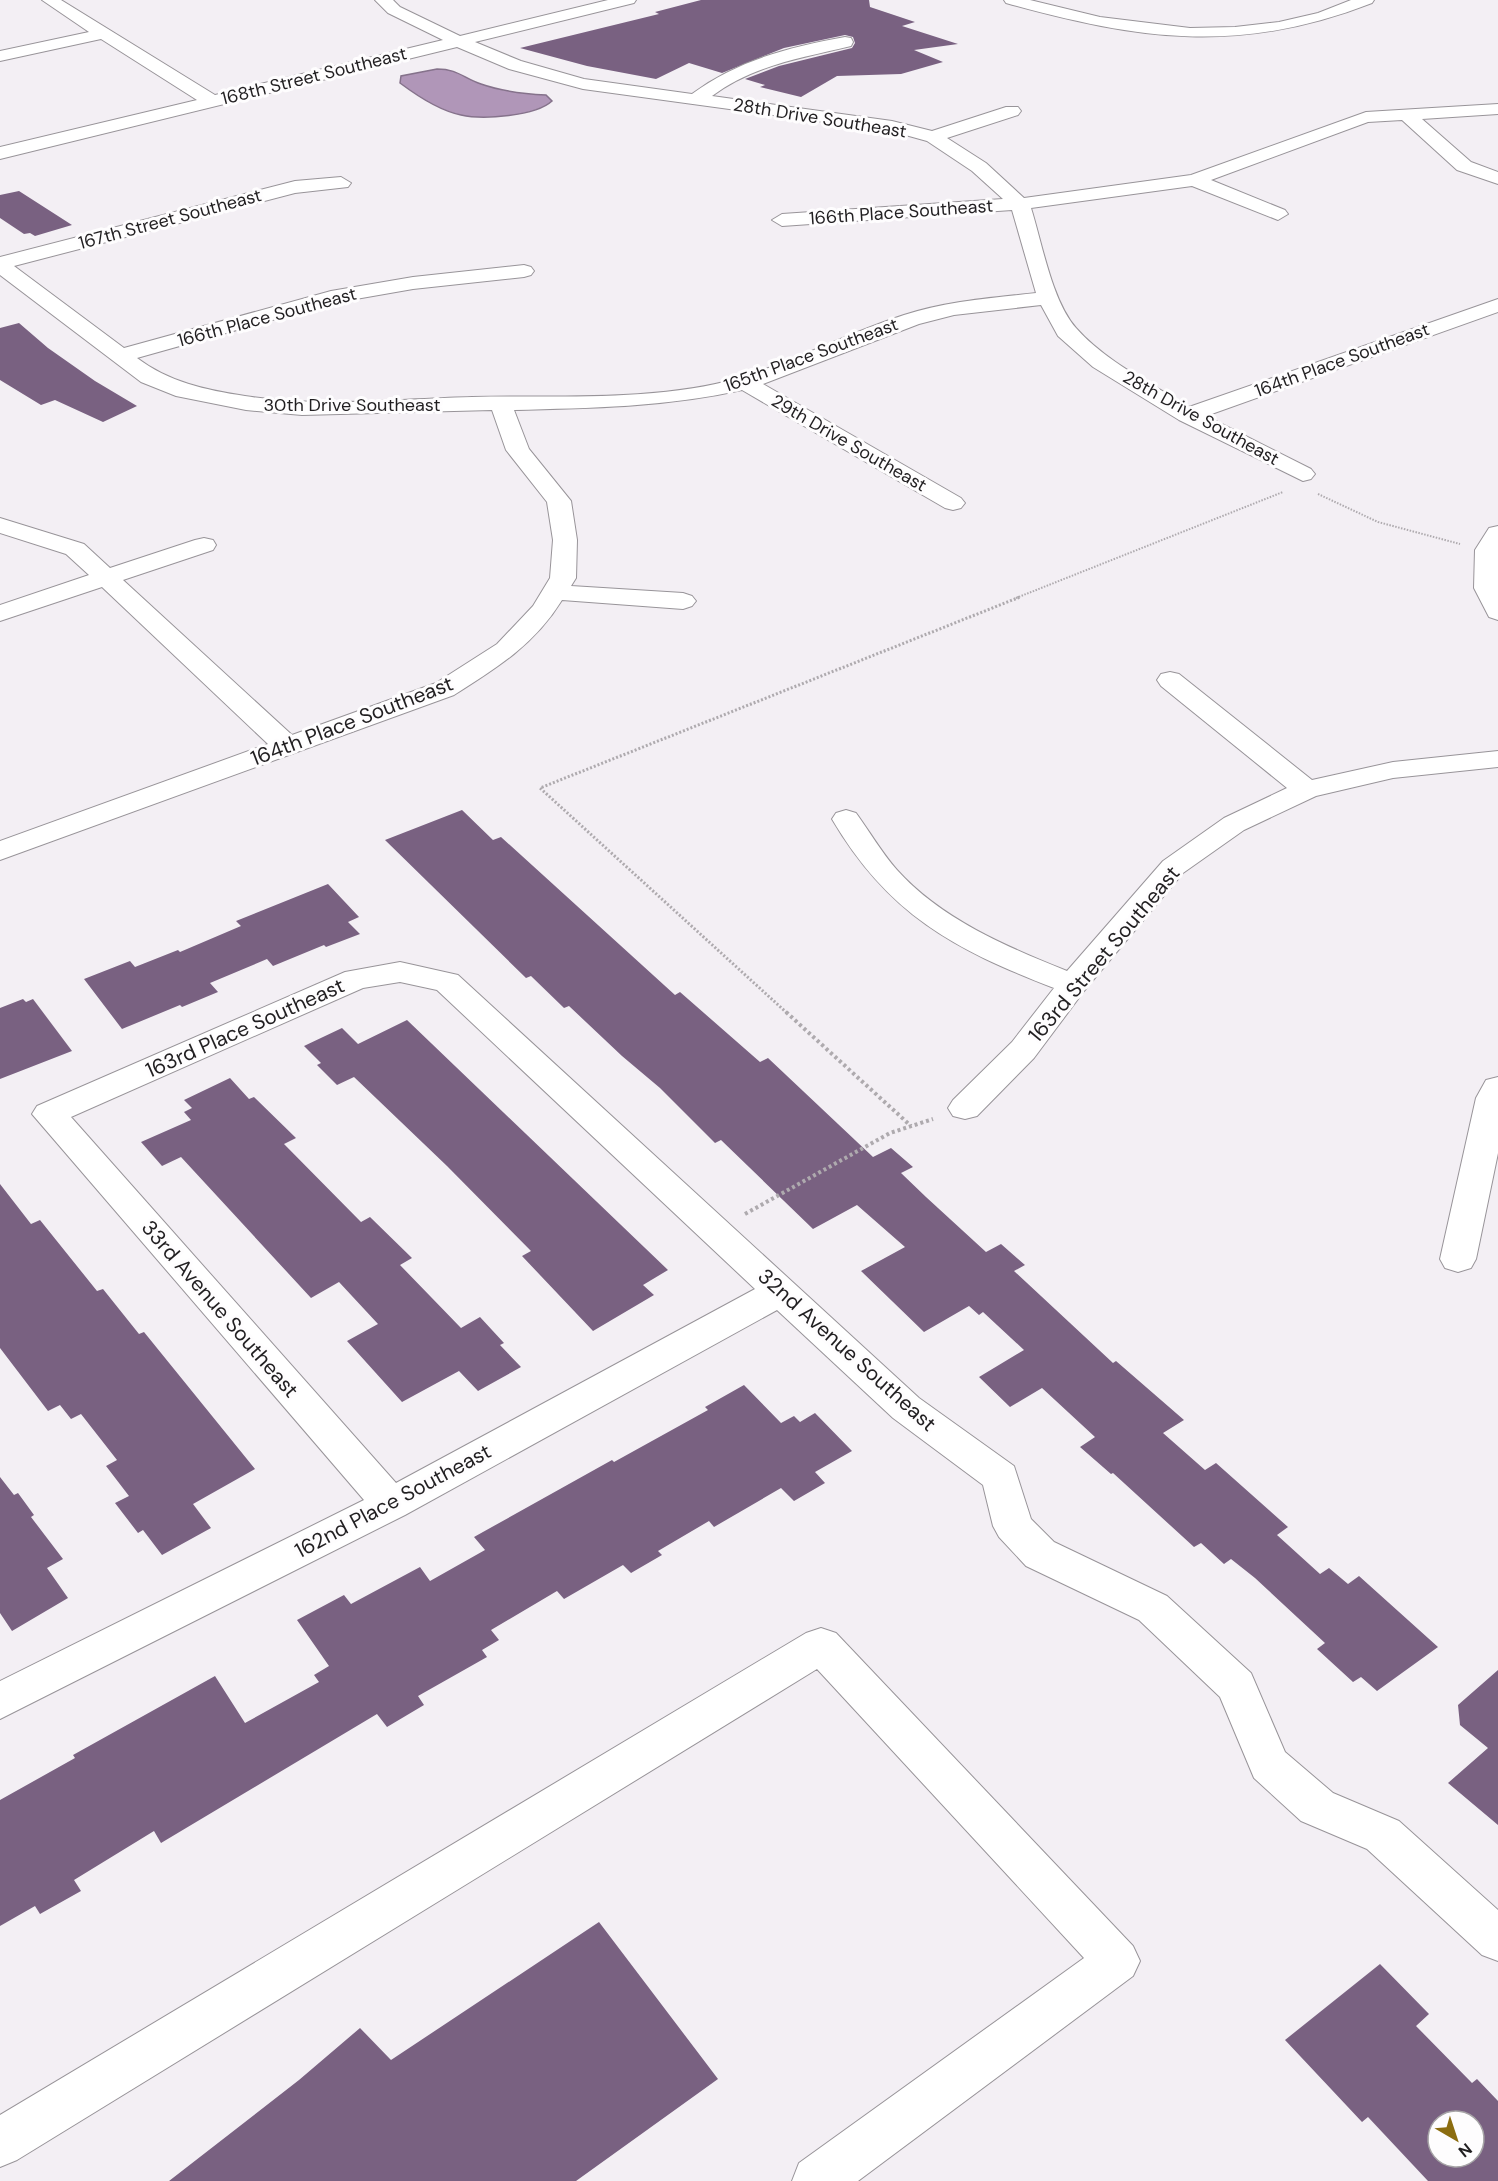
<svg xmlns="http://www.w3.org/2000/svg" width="1498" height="2181" viewBox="0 0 1498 2181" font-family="'DM Sans',sans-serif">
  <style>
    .water { fill: #b096b8; stroke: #85728b; stroke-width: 1.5 }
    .building { fill: #796181; fill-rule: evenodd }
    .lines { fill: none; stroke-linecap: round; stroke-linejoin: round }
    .minor-casing { stroke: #989499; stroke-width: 2 }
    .path-far2 { stroke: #aeaaae; stroke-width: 2; stroke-dasharray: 1.5 1.5; stroke-linecap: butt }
    .path-far1 { stroke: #aeaaae; stroke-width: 3; stroke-dasharray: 2 2; stroke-linecap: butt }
    .path { stroke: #aeaaae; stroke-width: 4; stroke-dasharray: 3 3; stroke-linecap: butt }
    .minor { fill: #fff; fill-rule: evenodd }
    .labels { text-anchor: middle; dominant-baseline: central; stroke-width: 6; stroke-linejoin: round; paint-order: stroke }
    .far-street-label { font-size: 18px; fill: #211f21; stroke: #fefdfe }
    .street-label { font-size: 21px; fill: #211f21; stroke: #fefdfe }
  </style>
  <rect width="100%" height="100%" fill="#f3eff4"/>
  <path class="water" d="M 437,69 C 458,69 463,78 481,84 C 501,91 524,94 546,95 L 552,101 C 536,116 483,120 461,115 C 441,111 416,95 400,83 L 401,76 Z"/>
  <path class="building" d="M 701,0 L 869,0 L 870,7 L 915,22 L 902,26 L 958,44 L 914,50 L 943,62 L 901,74 L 837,76 L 801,97 L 760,87 L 765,85 L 745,79 L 779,66 L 852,48 L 855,43 L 853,37 L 845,35 L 784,48 L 722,73 L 689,63 L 656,79 L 587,66 L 520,48 L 659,14 L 655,12 Z
    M 19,191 L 72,225 L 35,236 L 30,233 L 24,234 L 0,218 L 0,195 Z
    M 19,323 L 48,348 L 95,381 L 137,406 L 103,422 L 55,400 L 41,405 L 0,380 L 0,328 Z
    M 462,810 L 493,840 L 501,837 L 675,995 L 680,992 L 760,1062 L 768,1058 L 873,1157 L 891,1148 L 913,1167 L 901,1173 L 926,1197 L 986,1252 L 1001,1244 L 1025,1265 L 1014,1271 L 1113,1363 L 1116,1361 L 1184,1420 L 1163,1433 L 1205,1470 L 1216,1463 L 1288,1527 L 1277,1535 L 1320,1574 L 1329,1568 L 1348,1584 L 1359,1576 L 1438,1647 L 1377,1691 L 1361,1677 L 1353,1682 L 1317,1649 L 1325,1643 L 1255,1578 L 1231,1559 L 1224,1564 L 1201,1543 L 1194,1547 L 1113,1473 L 1111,1474 L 1080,1447 L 1095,1437 L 1042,1388 L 1010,1407 L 979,1377 L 1024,1350 L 983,1312 L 979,1315 L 969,1306 L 924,1332 L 861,1271 L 905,1247 L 857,1205 L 813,1229 L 721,1140 L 715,1143 L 660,1088 L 622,1056 L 569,1006 L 564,1008 L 531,976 L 526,978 L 385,840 Z
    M 328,884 L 359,917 L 348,922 L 360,934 L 326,947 L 324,945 L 273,966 L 267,959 L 210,983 L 218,992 L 182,1007 L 180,1005 L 122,1029 L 84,979 L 130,961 L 135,967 L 178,950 L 180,952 L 241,926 L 236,921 Z
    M 23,999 L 26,1002 L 33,999 L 72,1051 L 0,1079 L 0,1008 Z
    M 407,1020 L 668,1270 L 643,1285 L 654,1295 L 593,1331 L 522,1256 L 531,1251 L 447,1166 L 354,1077 L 337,1085 L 317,1065 L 321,1063 L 304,1046 L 342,1028 L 358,1044 Z
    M 230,1078 L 249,1099 L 254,1097 L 296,1138 L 284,1144 L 361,1222 L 370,1217 L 412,1258 L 400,1265 L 461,1328 L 480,1317 L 504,1343 L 500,1345 L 521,1367 L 478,1391 L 459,1371 L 402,1402 L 347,1341 L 378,1324 L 339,1282 L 311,1298 L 181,1157 L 162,1166 L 141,1142 L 191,1120 L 184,1112 L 192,1108 L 184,1100 Z
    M 0,1184 L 31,1224 L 40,1220 L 97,1291 L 103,1289 L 139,1334 L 144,1332 L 255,1469 L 193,1504 L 211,1528 L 162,1555 L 143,1530 L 138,1533 L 115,1503 L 129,1496 L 106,1466 L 117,1460 L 81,1414 L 71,1419 L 60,1405 L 48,1411 L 0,1348 Z
    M 744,1385 L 781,1423 L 794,1416 L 800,1422 L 815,1413 L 852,1451 L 815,1472 L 825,1483 L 794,1501 L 781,1488 L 714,1527 L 709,1521 L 658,1551 L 662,1555 L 631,1573 L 623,1565 L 564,1599 L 557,1591 L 491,1630 L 499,1640 L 482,1650 L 487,1657 L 418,1696 L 424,1705 L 387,1727 L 377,1714 L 161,1843 L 154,1831 L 74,1880 L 81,1891 L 40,1914 L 35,1906 L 0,1926 L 0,1800 L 75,1758 L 73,1755 L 215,1676 L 245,1723 L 319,1682 L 314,1675 L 329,1666 L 297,1620 L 344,1595 L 351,1604 L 420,1567 L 430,1581 L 485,1550 L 474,1537 L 612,1460 L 614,1462 L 708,1410 L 705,1407 Z
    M 0,1477 L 14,1495 L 18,1493 L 34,1515 L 31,1517 L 63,1559 L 47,1568 L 68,1598 L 12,1631 L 0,1613 Z
    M 1498,1670 L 1498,1825 L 1448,1783 L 1488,1748 L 1460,1725 L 1458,1705 Z
    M 599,1922 L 718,2079 L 576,2181 L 169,2181 L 299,2080 L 360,2028 L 391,2060 Z
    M 1380,1964 L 1429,2014 L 1416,2026 L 1472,2083 L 1477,2079 L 1498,2101 L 1498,2181 L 1428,2181 L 1368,2117 L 1362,2122 L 1285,2040 ZM 1438,2121 L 1474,2121 L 1474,2157 L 1438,2157 Z"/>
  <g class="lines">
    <g class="minor-casing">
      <path id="minor" d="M 42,0 L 61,0 L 215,95 L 443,40 L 388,13 L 375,0 L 393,0 L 400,7 L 460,36 L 608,0 L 636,0 L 634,3 L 475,42 L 521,61 L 584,79 L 692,94 C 738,60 790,47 845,37 L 851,38 L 853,42 L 851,46 C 802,58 753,65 712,96 L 892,121 L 932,131 L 1006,107 L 1018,107 L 1021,111 L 1018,115 L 947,138 L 986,163 L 1024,198 L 1191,175 L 1366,112 L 1498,104 L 1498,114 L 1422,119 L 1471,162 L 1498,172 L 1498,184 L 1457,170 L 1402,120 L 1368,122 L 1211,180 L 1285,210 L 1288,214 L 1278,220 L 1192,186 L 1031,208 C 1042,243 1052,301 1076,328 C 1106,362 1151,383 1189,407 L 1498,299 L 1498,312 L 1206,416 L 1311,469 L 1315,474 L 1311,479 L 1303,481 L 1179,420 L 1093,367 L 1058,336 L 1041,305 L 954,315 L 919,324 L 763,384 L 961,498 L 965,503 L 961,508 L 953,510 L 945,508 L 742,390 C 666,407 591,408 514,410 L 529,449 L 571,501 L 577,540 L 576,578 L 571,586 L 683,593 L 692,596 L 696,601 L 692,606 L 683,609 L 562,600 C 535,644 497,668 454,695 L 0,860 L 0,841 L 268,744 L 102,587 L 0,621 L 0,605 L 89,575 L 66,554 L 0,533 L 0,518 L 84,544 L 110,568 L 195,540 L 204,538 L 213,540 L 216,545 L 213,550 L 123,580 L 292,735 L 436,683 L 497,644 L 533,606 L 550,578 L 553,540 L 547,502 L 506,450 L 492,410 L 302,415 L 246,410 L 176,396 L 141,382 L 0,275 L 0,257 L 295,181 L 341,177 L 351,183 L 348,187 L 295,193 L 14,266 L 124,348 L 331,291 L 413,277 L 524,265 L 531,267 L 534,271 L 531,275 L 524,277 L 413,289 L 333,303 L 137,358 C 169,382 205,390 245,396 C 319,408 397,399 472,397 C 557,395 657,402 739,378 C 795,361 848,333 904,315 C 946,301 992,298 1036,293 L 1012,210 L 782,226 L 772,220 L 782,214 L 1003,199 L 972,171 L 927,141 L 891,131 L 583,89 L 509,69 L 457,47 L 0,159 L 0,147 L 197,100 L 101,39 L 0,61 L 0,51 L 89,32 Z
        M 1004,0 L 1030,0 L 1100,17 L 1190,28 L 1235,27 L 1279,22 L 1318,13 L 1351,0 L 1374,0 L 1372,3 C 1239,55 1140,40 1006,3 Z
        M 1498,526 L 1498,620 L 1489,617 L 1474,588 L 1475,550 L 1489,528 Z
        M 1170,672 L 1179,674 L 1312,780 L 1393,762 L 1498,751 L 1498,767 L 1393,778 L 1316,796 L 1244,830 L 1183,873 L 1084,991 L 1034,1058 L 977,1116 L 965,1119 L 953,1116 L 948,1108 L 953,1100 L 1012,1042 L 1054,988 C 953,949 888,914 832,819 L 836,813 L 846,810 L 856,813 C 870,832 881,852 897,870 C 941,919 1007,947 1067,971 L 1163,861 L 1224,818 L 1287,788 L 1161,686 L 1157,680 L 1161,674 Z
        M 400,962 L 458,975 L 919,1398 L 1014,1466 L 1031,1519 L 1054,1542 L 1167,1596 L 1251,1673 L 1285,1752 L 1333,1793 L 1399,1821 L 1498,1910 L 1498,1961 L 1482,1955 L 1367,1849 L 1301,1821 L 1254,1778 L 1220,1697 L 1139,1620 L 1026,1566 L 999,1537 L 993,1526 L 983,1485 L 893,1418 L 777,1310 L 405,1515 L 0,1719 L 0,1681 L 364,1500 L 32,1114 L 37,1106 L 345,972 ZM 400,982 L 437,990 L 755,1289 L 396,1483 L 71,1117 L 363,988 Z
        M 1498,1077 L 1498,1153 L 1476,1259 L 1471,1268 L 1458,1272 L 1445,1268 L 1440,1259 L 1476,1098 L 1486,1080 Z
        M 821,1628 L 836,1633 L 1133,1946 L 1140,1961 L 1133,1976 L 858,2181 L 792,2181 L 799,2163 L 1084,1958 L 817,1669 L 17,2160 L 0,2167 L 0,2115 L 806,1633 Z"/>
    </g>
    <path class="path-far2" d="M 1318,494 L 1378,522 L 1460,544
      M 1016,598 L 1283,492"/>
    <path class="path-far1" d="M 787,1013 L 540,788 L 1020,597"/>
    <path class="path" d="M 786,1012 L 911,1126
      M 745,1214 L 890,1133 L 933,1119"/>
    <use href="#minor" class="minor"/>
  </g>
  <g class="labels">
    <g class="far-street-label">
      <text transform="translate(314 76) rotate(-14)">168th Street Southeast</text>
      <text transform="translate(820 118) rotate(9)">28th Drive Southeast</text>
      <text transform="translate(901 212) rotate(-4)">166th Place Southeast</text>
      <text transform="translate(170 219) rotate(-15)">167th Street Southeast</text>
      <text transform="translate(267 317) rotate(-15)">166th Place Southeast</text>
      <text transform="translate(811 355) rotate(-20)">165th Place Southeast</text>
      <text transform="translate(1342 360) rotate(-20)">164th Place Southeast</text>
      <text x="352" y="405">30th Drive Southeast</text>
      <text transform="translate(1201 418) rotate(29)">28th Drive Southeast</text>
      <text transform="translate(849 443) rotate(30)">29th Drive Southeast</text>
    </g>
    <g class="street-label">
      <text transform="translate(352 721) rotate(-21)">164th Place Southeast</text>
      <text transform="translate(1104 954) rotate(-50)">163rd Street Southeast</text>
      <text transform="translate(245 1028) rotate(-24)">163rd Place Southeast</text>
      <text transform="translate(220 1309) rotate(49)">33rd Avenue Southeast</text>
      <text transform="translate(847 1350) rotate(42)">32nd Avenue Southeast</text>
      <text transform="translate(393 1501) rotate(-28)">162nd Place Southeast</text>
    </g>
  </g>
  <g transform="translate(1456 2139) rotate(141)"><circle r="28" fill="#fefdfe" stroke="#a6a4a6" stroke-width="1.5"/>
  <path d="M0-4.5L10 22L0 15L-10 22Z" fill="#8c6d10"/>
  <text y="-9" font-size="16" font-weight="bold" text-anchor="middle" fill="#211f21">N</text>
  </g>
</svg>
